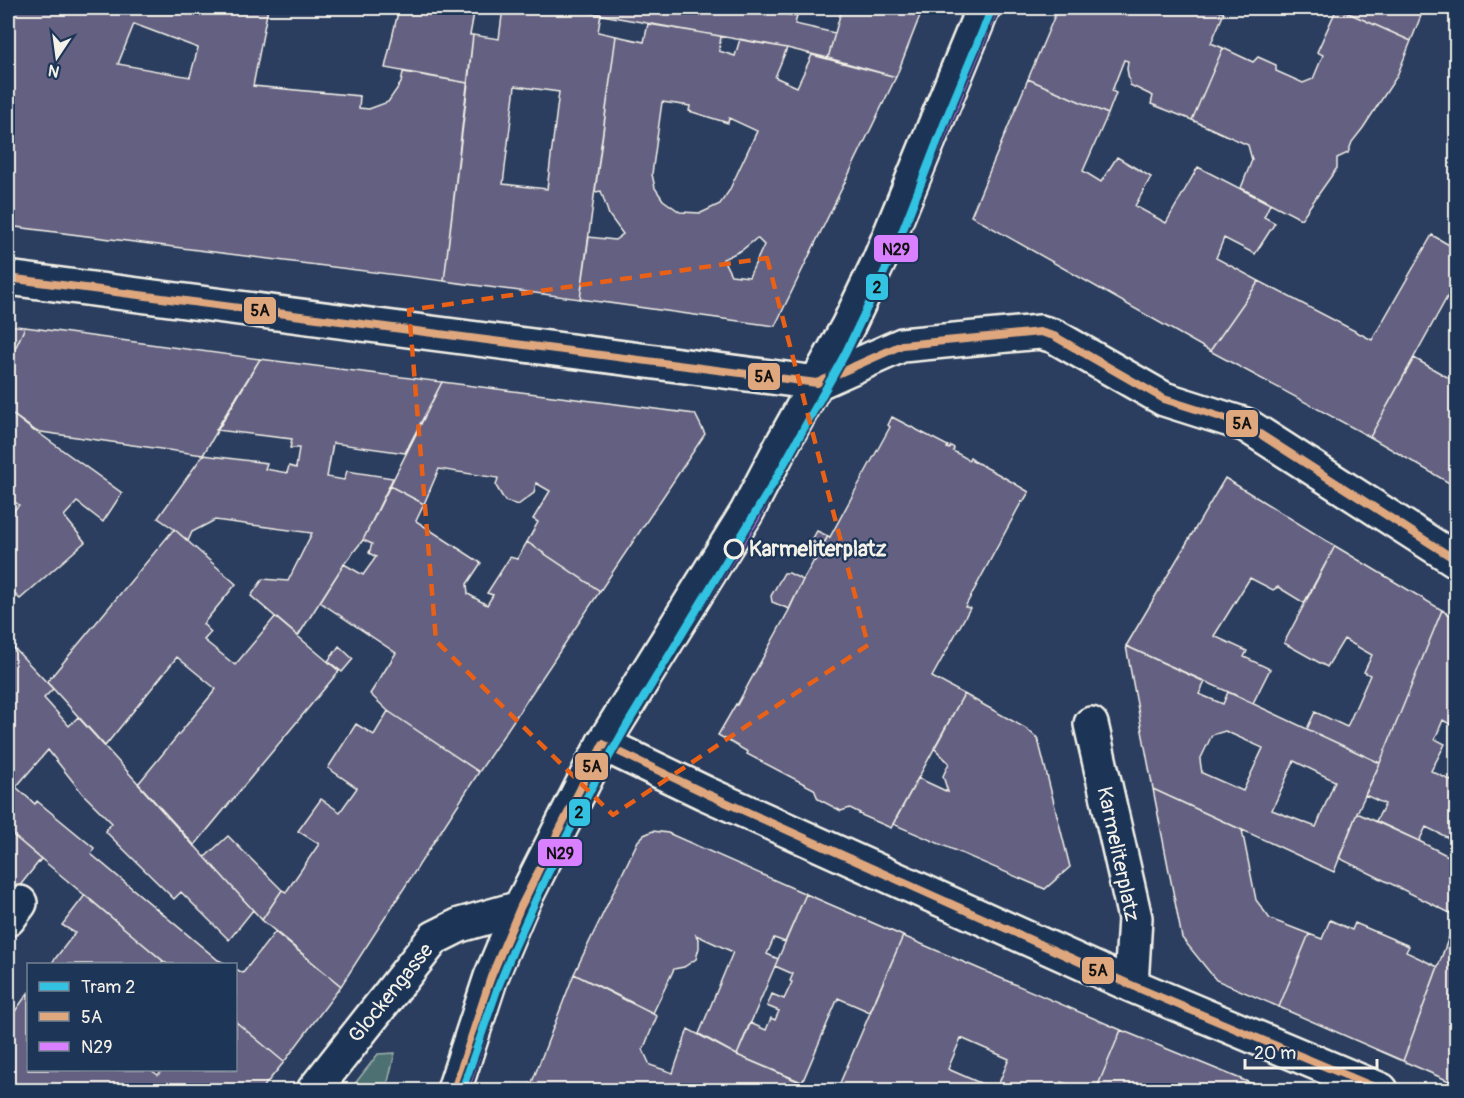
<svg xmlns="http://www.w3.org/2000/svg" width="1464" height="1098" viewBox="0 0 1464 1098" font-family="Pangolin,sans-serif">
  <style>
    .green { fill: #4e7172; stroke: #a1b1ad; stroke-width: 1.5 }
    .building { fill: #646182; stroke: #f4f1e8; stroke-width: 1.5; fill-rule: evenodd }
    .lines { fill: none; stroke-linecap: round; stroke-linejoin: round }
    .minor-casing { stroke: #f4f1e8; stroke-width: 38 }
    .major-casing { stroke: #f4f1e8; stroke-width: 38 }
    .minor { stroke: #1d3557; stroke-width: 33 }
    .major { stroke: #1d3557; stroke-width: 33 }
    .bus-1-casing { stroke: #1d3557; stroke-width: 12 }
    .bus-2-casing { stroke: #1d3557; stroke-width: 12 }
    .bus-1 { stroke: #dfa77e; stroke-width: 8 }
    .bus-2 { stroke: #d880ff; stroke-width: 8 }
    .tram-1-casing { stroke: #1d3557; stroke-width: 12 }
    .tram-1 { stroke: #33c2e2; stroke-width: 8 }
    .marked { fill: none; stroke: #e96117; stroke-width: 4.5; stroke-dasharray: 12 8; stroke-linejoin: round }
    .stop-dot { fill: #1d3557; stroke: #f4f1e8; stroke-width: 3 }
    .labels { text-anchor: middle; dominant-baseline: central; stroke-width: 4.5; stroke-linejoin: round; paint-order: stroke }
    .stop-label { font-size: 21px; font-weight: bold; fill: #f4f1e8; stroke: #1d3557; text-anchor: start }
    .street-label { font-size: 21px; fill: #f4f1e8; stroke: #1d3557 }
    .line-badge { stroke: #1d3557; stroke-width: 2 }
    .pale-badge-label { font-size: 16px; text-anchor: middle; font-weight: bold; fill: #111 }
  </style>
  <rect width="100%" height="100%" fill="#2b3e60"/>
  <filter id="ink" filterUnits="userSpaceOnUse"><feTurbulence type="fractalNoise" baseFrequency=".0167" numOctaves="2"/><feDisplacementMap in="SourceGraphic" scale="12" xChannelSelector="R" yChannelSelector="G"/><feConvolveMatrix kernelMatrix="1 2 1 2 8 2 1 2 1" color-interpolation-filters="sRGB"/></filter>
  <g filter="url(#ink)">
    <path class="green" d="M 395,1053 L 386,1090 L 350,1090 L 378,1054 Z"/>
    <path class="building" d="M 8,8 L 268,8 L 253,86 L 360,96 L 359,108 L 369,109 L 388,102 L 401,83 L 403,72 L 468,83 L 444,281 L 8,226 ZM 134,24 L 198,48 L 190,77 L 118,64 Z
      M 399,8 L 475,8 L 470,35 L 473,35 L 468,83 L 385,68 Z
      M 503,8 L 563,8 L 601,14 L 598,32 L 616,36 L 580,299 L 444,281 L 473,35 L 499,39 ZM 515,86 L 559,92 L 547,189 L 503,184 Z
      M 563,8 L 747,8 L 797,16 L 795,24 L 835,33 L 828,58 L 787,48 Z
      M 842,8 L 923,8 L 896,77 L 828,58 Z
      M 1058,8 L 1210,8 L 1224,13 L 1211,43 L 1223,48 L 1192,120 L 1151,104 L 1153,96 L 1130,85 L 1127,69 L 1128,61 L 1124,60 L 1112,91 L 1116,93 L 1108,114 L 1028,79 Z
      M 1337,8 L 1424,8 L 1411,41 Z
      M 1337,8 L 1411,41 L 1397,76 L 1363,128 L 1352,142 L 1348,153 L 1337,158 L 1337,168 L 1301,219 L 1241,188 L 1252,160 L 1248,145 L 1192,120 L 1223,48 L 1253,62 L 1258,57 L 1276,65 L 1276,71 L 1303,83 L 1313,79 L 1323,55 L 1317,52 Z
      M 648,24 L 721,36 L 719,51 L 735,56 L 740,39 L 787,48 L 775,77 L 797,87 L 812,55 L 896,77 L 775,326 L 580,299 L 589,237 L 615,240 L 623,234 L 609,215 L 601,191 L 595,192 L 616,36 L 644,42 ZM 662,102 L 690,106 L 689,111 L 728,123 L 729,118 L 757,131 L 729,191 L 720,204 L 701,213 L 680,212 L 663,200 L 655,188 L 652,174 ZM 757,238 L 764,245 L 749,277 L 731,275 L 723,259 L 742,250 Z
      M 1028,79 L 1108,114 L 1083,171 L 1101,182 L 1117,157 L 1151,177 L 1135,206 L 1166,223 L 1198,167 L 1270,204 L 1264,217 L 1275,223 L 1255,254 L 1224,238 L 1216,258 L 1259,281 L 1210,351 L 971,216 Z
      M 1432,235 L 1456,249 L 1456,281 L 1370,437 L 1210,351 L 1259,281 L 1372,340 Z
      M 8,325 L 25,327 L 8,364 Z
      M 25,327 L 260,359 L 203,455 L 34,431 L 8,411 L 8,364 Z
      M 1414,358 L 1456,382 L 1456,487 L 1370,437 Z
      M 260,359 L 442,382 L 405,453 L 333,443 L 327,477 L 344,480 L 347,471 L 393,478 L 363,540 L 344,564 L 298,636 L 251,596 L 263,579 L 288,581 L 312,533 L 215,520 L 192,532 L 188,541 L 174,529 L 158,518 L 203,455 L 267,463 L 265,469 L 287,473 L 289,466 L 296,468 L 299,448 L 290,448 L 292,439 L 216,430 Z
      M 442,382 L 695,414 L 705,434 L 600,591 L 527,542 L 538,522 L 533,519 L 550,491 L 536,483 L 534,493 L 518,505 L 505,501 L 496,486 L 498,478 L 439,469 L 424,504 L 390,486 Z
      M 8,411 L 122,493 L 103,522 L 77,502 L 64,516 L 85,542 L 20,599 L 8,588 L 8,516 L 19,505 L 8,497 Z
      M 892,417 L 948,446 L 947,448 L 949,449 L 951,446 L 954,448 L 953,451 L 969,460 L 970,457 L 973,459 L 972,461 L 974,462 L 974,461 L 1000,475 L 1029,492 L 1023,502 L 1022,501 L 965,607 L 970,608 L 932,677 L 964,694 L 891,828 L 859,814 L 860,813 L 850,808 L 841,811 L 818,799 L 814,789 L 747,754 L 748,752 L 718,735 L 736,704 L 737,705 L 789,610 L 803,580 L 828,536 L 830,537 L 855,491 L 890,427 L 888,425 Z
      M 1225,478 L 1335,546 L 1304,603 L 1278,587 L 1273,590 L 1250,578 L 1214,636 L 1247,651 L 1244,657 L 1270,669 L 1253,703 L 1126,646 Z
      M 390,486 L 424,504 L 416,521 L 481,563 L 467,584 L 468,594 L 487,605 L 493,595 L 487,593 L 510,557 L 517,559 L 527,542 L 600,591 L 479,772 L 388,711 L 370,694 L 396,653 L 320,602 L 344,564 L 363,575 L 376,557 L 369,553 L 372,544 L 363,540 Z
      M 174,529 L 236,584 L 203,624 L 211,632 L 204,640 L 235,665 L 275,617 L 339,671 L 194,846 L 138,784 L 216,689 L 177,657 L 105,746 L 47,682 Z
      M 817,531 L 828,536 L 815,561 L 804,554 Z
      M 1335,546 L 1442,610 L 1380,763 L 1307,729 L 1315,712 L 1347,727 L 1370,675 L 1364,672 L 1372,655 L 1344,639 L 1327,667 L 1284,643 Z
      M 784,573 L 789,573 L 803,580 L 789,609 L 772,602 L 771,596 Z
      M 1442,610 L 1456,619 L 1456,728 L 1443,720 L 1435,739 L 1445,744 L 1431,771 L 1456,783 L 1456,860 L 1448,856 L 1455,841 L 1426,827 L 1419,841 L 1376,821 L 1385,804 L 1365,795 L 1380,763 Z
      M 339,646 L 353,659 L 342,672 L 328,661 Z
      M 1126,646 L 1205,682 L 1199,694 L 1223,704 L 1228,692 L 1380,763 L 1357,813 L 1334,872 L 1153,789 ZM 1225,731 L 1263,748 L 1243,791 L 1202,773 L 1200,760 L 1212,735 ZM 1294,761 L 1335,781 L 1316,827 L 1272,810 Z
      M 14,648 L 53,689 L 44,698 L 69,726 L 78,717 L 253,910 L 229,940 L 181,892 L 174,899 L 105,831 L 112,823 L 82,793 L 48,750 L 16,787 L 35,804 L 37,801 L 94,848 L 91,854 L 218,960 L 227,964 L 167,964 L 8,831 L 8,655 Z
      M 964,694 L 1027,729 L 1038,739 L 1070,867 L 1045,889 L 893,824 L 918,778 L 948,792 L 943,776 L 949,763 L 934,748 Z
      M 388,711 L 479,772 L 341,986 L 262,920 L 282,890 L 286,892 L 319,844 L 298,831 L 321,799 L 340,812 L 357,788 L 328,768 L 356,724 L 374,735 Z
      M 1153,789 L 1242,830 L 1256,900 L 1270,919 L 1309,934 L 1279,1007 L 1216,980 L 1182,938 Z
      M 1357,813 L 1419,841 L 1456,860 L 1456,916 L 1339,858 Z
      M 8,831 L 41,859 L 18,888 L 8,880 Z
      M 653,831 L 668,833 L 806,894 L 785,942 L 774,938 L 767,954 L 778,959 L 737,1055 L 699,1034 L 733,952 L 696,935 L 699,941 L 699,948 L 696,959 L 684,967 L 674,969 L 653,1013 L 574,974 L 638,841 L 644,835 Z
      M 228,836 L 282,890 L 262,920 L 205,857 Z
      M 806,894 L 903,936 L 870,1012 L 838,998 L 802,1083 L 737,1055 L 750,1023 L 766,1030 L 771,1018 L 775,1020 L 779,1011 L 767,1006 L 772,994 L 784,999 L 792,982 L 790,981 L 793,974 L 775,966 Z
      M 85,895 L 163,961 L 161,964 L 51,964 L 75,933 L 62,925 Z
      M 1456,918 L 1456,1084 L 1403,1061 Z
      M 1330,920 L 1352,930 L 1355,923 L 1409,946 L 1406,952 L 1438,967 L 1403,1061 L 1279,1007 L 1309,934 L 1322,939 Z
      M 275,932 L 341,986 L 284,1062 L 236,1022 L 236,969 L 243,973 Z
      M 903,936 L 1121,1030 L 1096,1090 L 1083,1090 L 1062,1082 L 1058,1090 L 837,1090 ZM 961,1038 L 1009,1059 L 996,1090 L 948,1069 Z
      M 574,974 L 657,1016 L 643,1050 L 650,1065 L 673,1073 L 688,1029 L 737,1055 L 816,1088 L 815,1090 L 529,1090 Z
      M 28,993 L 28,1070 L 151,1070 L 158,1075 L 162,1070 L 236,1070 L 236,1022 L 284,1062 L 261,1090 L 22,1090 L 8,1080 L 8,1021 Z
      M 1121,1030 L 1248,1082 L 1245,1090 L 1096,1090 Z
      M 1248,1082 L 1267,1090 L 1245,1090 Z"/>
    <g class="lines">
      <g class="minor-casing">
        <path id="minor" d="M 8,278 L 817,383 L 902,345 L 1040,332 L 1054,336 L 1164,399 L 1246,425 L 1456,560
          M 1091,724 L 1135,918 L 1131,985
          M 603,744 L 705,793 L 1131,985 L 1381,1090
          M 8,919 L 20,903
          M 314,1090 L 434,938 L 460,925 L 520,908"/>
      </g>
      <g class="major-casing">
        <path id="major" d="M 454,1090 L 491,977 L 520,908 L 603,744 L 747,512 L 784,441 L 848,326 L 880,259 L 983,8"/>
      </g>
      <use href="#minor" class="minor"/>
      <use href="#major" class="major"/>
      <g class="bus-1-casing">
        <path id="bus-1" d="M 8,278 L 817,383 L 902,345 L 1040,332 L 1054,336 L 1164,399 L 1246,425 L 1456,560
          M 454,1090 L 491,977 L 520,908 L 603,744 L 705,793 L 1131,985 L 1381,1090"/>
      </g>
      <g class="bus-2-casing">
        <path id="bus-2" d="M 465,1090 L 501,981 L 530,912 L 612,749 L 756,518 L 793,446 L 857,331 L 890,263 L 993,12"/>
      </g>
      <use href="#bus-1" class="bus-1"/>
      <use href="#bus-2" class="bus-2"/>
      <g class="tram-1-casing">
        <path id="tram-1" d="M 462,1090 L 498,987 L 514,948 L 547,875 L 592,787 L 627,725 L 774,482 L 845,354 L 897,245 L 948,114 L 992,8"/>
      </g>
      <use href="#tram-1" class="tram-1"/>
    </g>
  </g>
  <path class="marked" d="M 767,258 L 868,645 L 613,815 L 436,641 L 409,310 Z"/>
  <circle class="stop-dot" cx="734" cy="549" r="9"/>
  <g class="labels">
    <g class="stop-label">
      <text x="749" y="549">Karmeliterplatz</text>
    </g>
    <g class="street-label">
      <text transform="translate(1118 854) rotate(78)">Karmeliterplatz</text>
      <text transform="translate(391 993) rotate(-51)">Glockengasse</text>
    </g>
  </g>
  <g class="line-badge">
    <rect x="873" y="234" width="46" height="29" rx="6" fill="#d880ff"/>
    <rect x="865" y="273" width="24" height="28" rx="6" fill="#33c2e2"/>
    <rect x="243" y="296" width="34" height="29" rx="6" fill="#dfa77e"/>
    <rect x="747" y="362" width="34" height="29" rx="6" fill="#dfa77e"/>
    <rect x="1225" y="409" width="34" height="29" rx="6" fill="#dfa77e"/>
    <rect x="574" y="752" width="35" height="29" rx="6" fill="#dfa77e"/>
    <rect x="568" y="798" width="23" height="29" rx="6" fill="#33c2e2"/>
    <rect x="537" y="838" width="46" height="29" rx="6" fill="#d880ff"/>
    <rect x="1081" y="956" width="34" height="29" rx="6" fill="#dfa77e"/>
  </g>
  <g class="pale-badge-label">
    <text x="896" y="255">N29</text>
    <text x="877" y="293">2</text>
    <text x="260" y="316">5A</text>
    <text x="764" y="382">5A</text>
    <text x="1242" y="429">5A</text>
    <text x="592" y="772">5A</text>
    <text x="579" y="818">2</text>
    <text x="560" y="859">N29</text>
    <text x="1098" y="976">5A</text>
  </g>
  <rect width="1464" height="1098" fill="none" stroke="#1d3557" stroke-width="30"/>
  <rect x="15" y="15" width="1434" height="1068" fill="none" stroke="#f4f1e8" stroke-width="2" filter="url(#ink)"/>
  <rect x="27" y="963" width="210" height="108" fill="#1d3557" stroke="#738091" stroke-width="1.5"/>
  <rect x="39" y="982" width="30" height="9" fill="#33c2e2" stroke="#738091" stroke-width="1.5"/>
  <text x="81" y="993" font-size="18" fill="#f4f1e8">Tram 2</text>
  <rect x="39" y="1012" width="30" height="9" fill="#dfa77e" stroke="#738091" stroke-width="1.5"/>
  <text x="81" y="1023" font-size="18" fill="#f4f1e8">5A</text>
  <rect x="39" y="1042" width="30" height="9" fill="#d880ff" stroke="#738091" stroke-width="1.5"/>
  <text x="81" y="1053" font-size="18" fill="#f4f1e8">N29</text>
  <g transform="translate(57 57) rotate(193)" stroke="#1d3557" stroke-width="4.5" paint-order="stroke">
  <path d="M0-4.5L10 22L0 15L-10 22Z" fill="#f4f1e8"/>
  <text y="-9" font-size="16" font-weight="bold" text-anchor="middle" fill="#f4f1e8">N</text>
  </g>
  <path d="M1245 1059v9h132v-9" fill="none" stroke="#f4f1e8" stroke-width="3"/>
  <text x="1254" y="1059" font-size="18" fill="#f4f1e8" stroke="#1d3557" stroke-width="4.5" paint-order="stroke">20 m</text>
</svg>
